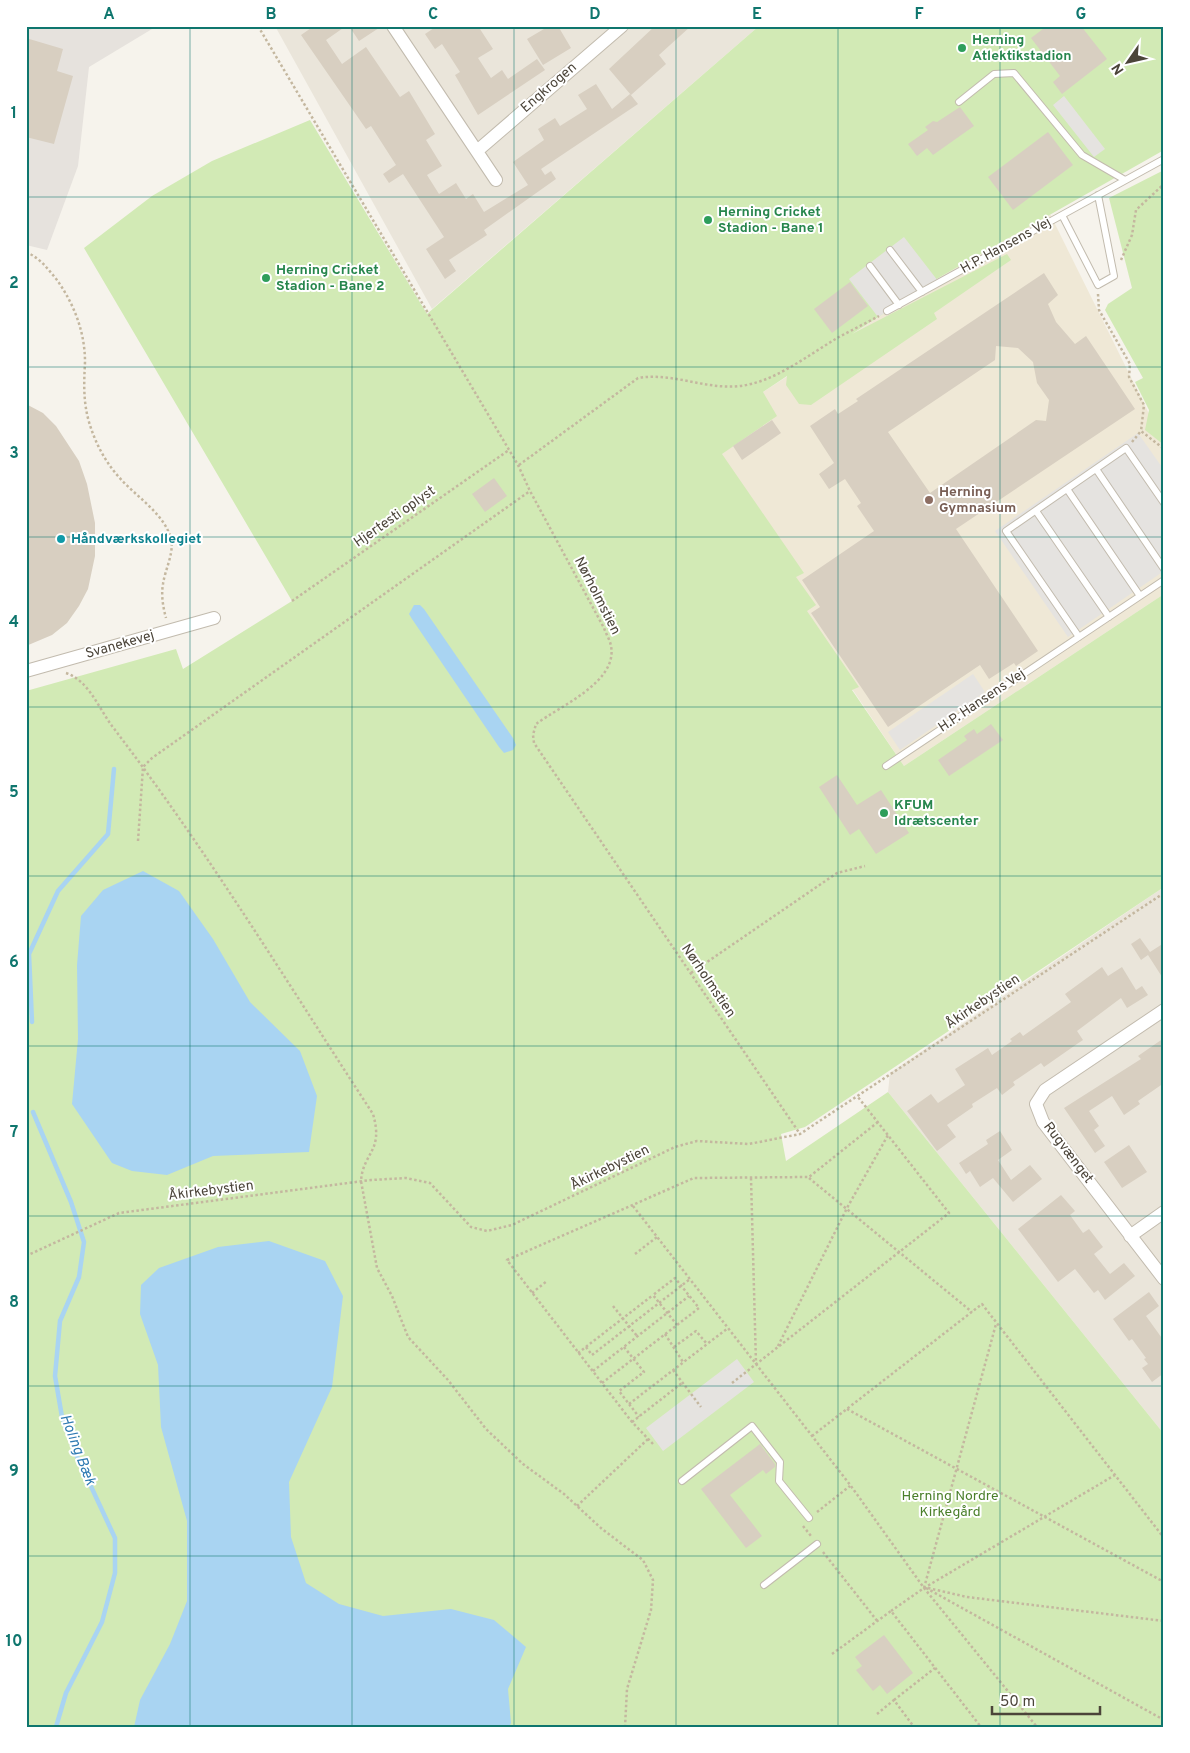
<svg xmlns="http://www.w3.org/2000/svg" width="1190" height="1753" viewBox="0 0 1190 1753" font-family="Overpass,sans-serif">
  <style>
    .residential { fill: #eae5da }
    .industrial { fill: #e6e2dd }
    .education { fill: #efe8d6 }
    .green { fill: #d2eab5 }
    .parking { fill: #e5e3e0 }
    .water { fill: #a9d4f2 }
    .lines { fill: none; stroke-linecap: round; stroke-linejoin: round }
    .stream { stroke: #a9d4f2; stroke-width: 4.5 }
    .building { fill: #d8cfc1; fill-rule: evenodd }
    .service-casing { stroke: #c2bbae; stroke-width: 8 }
    .minor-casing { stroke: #c2bbae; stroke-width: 14 }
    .path { stroke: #c4b79f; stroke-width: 2.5; stroke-dasharray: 2.5 2.5; stroke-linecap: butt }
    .service { stroke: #fff; stroke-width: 6 }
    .minor { stroke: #fff; stroke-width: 12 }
    .grid { fill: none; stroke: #0f766e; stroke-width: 1; stroke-opacity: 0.55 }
    .leisure-dot { fill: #2e9e5b; stroke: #fff; stroke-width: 2 }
    .education-dot { fill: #8d6e63; stroke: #fff; stroke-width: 2 }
    .culture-dot { fill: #0f9aa8; stroke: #fff; stroke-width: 2 }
    .labels { text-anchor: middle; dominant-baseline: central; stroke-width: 4; stroke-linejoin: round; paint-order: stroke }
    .leisure-label { font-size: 14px; font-weight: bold; fill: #27864d; stroke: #fff; text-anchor: start }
    .street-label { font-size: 14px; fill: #4b4439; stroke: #fff }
    .education-label { font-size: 14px; font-weight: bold; fill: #785e54; stroke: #fff; text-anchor: start }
    .culture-label { font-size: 14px; font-weight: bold; fill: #0d838f; stroke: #fff; text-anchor: start }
    .park-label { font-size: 14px; fill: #4a7f2a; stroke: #fff }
    .water-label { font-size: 15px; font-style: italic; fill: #2e7ab2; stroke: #fff }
    .neatline { fill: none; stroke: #0f766e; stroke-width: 2 }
    .grid-label { font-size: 16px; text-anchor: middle; font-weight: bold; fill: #0f766e }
  </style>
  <rect width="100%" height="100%" fill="#f6f3ec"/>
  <path class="residential" d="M 275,26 L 759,26 L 432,309 Z
    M 1164,887 L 1164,1434 L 888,1092 L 890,1073 Z"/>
  <path class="industrial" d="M 26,26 L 157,26 L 89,67 L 78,166 L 47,250 L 26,245 Z"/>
  <path class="education" d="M 1050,214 L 1164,444 L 1164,594 L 904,766 L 686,442 L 940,277 Z"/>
  <path class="green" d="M 759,26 L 1164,26 L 1164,150 L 940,277 L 852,334 L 1007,254 L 1011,260 L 934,313 L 937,319 L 811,405 L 799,404 L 786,385 L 787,376 L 763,392 L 777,416 L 722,454 L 804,573 L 796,577 L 816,605 L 807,611 L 859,687 L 852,690 L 904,766 L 1164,594 L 1164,887 L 805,1127 L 781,1134 L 786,1161 L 888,1092 L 1164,1434 L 1164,1727 L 26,1727 L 26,691 L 176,649 L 183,669 L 292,601 L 84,248 L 152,196 L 212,161 L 310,120 L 427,314 Z
    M 1164,170 L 1164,445 L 1145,430 L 1149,410 L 1135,382 L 1143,378 L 1105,310 L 1108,304 L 1132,288 L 1109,198 Z"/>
  <path class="parking" d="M 1064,96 L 1105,149 L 1094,157 L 1053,105 Z
    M 904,237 L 938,281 L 878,317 L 849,279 Z
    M 1138,433 L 1164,470 L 1164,571 L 1068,637 L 995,531 Z
    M 973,674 L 985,692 L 900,750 L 888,732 Z
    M 737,1359 L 754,1382 L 663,1451 L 646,1428 Z"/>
  <path class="water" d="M 414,605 L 420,605 L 424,609 L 513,738 L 516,745 L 513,750 L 504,753 L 499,747 L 412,619 L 409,614 Z
    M 143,871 L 179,891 L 213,939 L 250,1002 L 300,1051 L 317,1096 L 309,1152 L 213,1156 L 167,1175 L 132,1171 L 112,1163 L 72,1104 L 78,1039 L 77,965 L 81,916 L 103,890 Z
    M 269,1241 L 325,1261 L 343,1296 L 332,1387 L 289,1482 L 291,1537 L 306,1583 L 339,1604 L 383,1616 L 451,1609 L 494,1620 L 526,1647 L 508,1689 L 511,1723 L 509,1727 L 134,1727 L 140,1700 L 170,1644 L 187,1601 L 187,1521 L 161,1427 L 158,1365 L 140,1314 L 141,1285 L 159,1268 L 218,1247 Z"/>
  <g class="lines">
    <path class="stream" d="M 32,1022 L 29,954 L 58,891 L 108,834 L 114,769
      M 33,1112 L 71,1202 L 84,1242 L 79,1277 L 60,1321 L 55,1376 L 62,1417 L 75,1452 L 115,1538 L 115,1573 L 102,1622 L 66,1693 L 56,1727"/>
  </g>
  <path class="building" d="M 314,26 L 346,26 L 326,40 L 342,64 L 366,47 L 400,97 L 409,91 L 435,134 L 426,140 L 442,166 L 427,175 L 439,194 L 456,183 L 466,199 L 473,194 L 484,212 L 528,185 L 513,162 L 544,140 L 538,129 L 555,118 L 560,126 L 587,109 L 578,95 L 596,84 L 612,109 L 630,94 L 638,104 L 541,169 L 545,175 L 551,171 L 556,179 L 484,230 L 487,235 L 449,260 L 456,271 L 445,279 L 426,249 L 444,237 L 403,174 L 389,183 L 383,174 L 396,165 L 371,126 L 366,129 L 301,35 Z
    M 349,26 L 382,26 L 359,41 Z
    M 437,26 L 478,26 L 493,49 L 478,58 L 491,78 L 502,70 L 508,79 L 537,59 L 545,70 L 478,115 L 455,75 L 460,72 L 442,44 L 435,49 L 425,34 Z
    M 549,26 L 558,26 L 571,48 L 543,65 L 527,39 Z
    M 655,26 L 691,26 L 659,55 L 666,64 L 631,95 L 609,69 Z
    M 1047,26 L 1081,26 L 1107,59 L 1062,94 L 1053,82 L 1060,76 L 1031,38 Z
    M 26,38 L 63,49 L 57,71 L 73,76 L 54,144 L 26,137 Z
    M 960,107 L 974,126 L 933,155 L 927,148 L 917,156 L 908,144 L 928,130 L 925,127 L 933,121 L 937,122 Z
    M 1048,132 L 1073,165 L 1013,210 L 988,177 Z
    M 1044,273 L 1058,295 L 1048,304 L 1056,322 L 1075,344 L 1086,336 L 1135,409 L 956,529 L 1038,651 L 1016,666 L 1014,663 L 989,679 L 980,665 L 888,727 L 811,613 L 820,607 L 802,580 L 874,531 L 857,506 L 861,503 L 845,479 L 829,489 L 819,474 L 834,463 L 810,426 L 835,409 L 838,414 L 858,401 L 856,399 ZM 996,346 L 1018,348 L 1033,362 L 1037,383 L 1049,400 L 1046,421 L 1036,420 L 930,493 L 888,432 L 995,360 Z
    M 850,282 L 868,306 L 832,333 L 814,309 Z
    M 26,404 L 43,413 L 56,426 L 79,461 L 87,484 L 95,523 L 95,556 L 88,589 L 79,606 L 67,623 L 52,635 L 26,646 L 26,514 L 28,487 L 26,482 Z
    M 772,420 L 781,433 L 742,460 L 733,446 Z
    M 494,478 L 507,496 L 485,512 L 472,494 Z
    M 991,724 L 1003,740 L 949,776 L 938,760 L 967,740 L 964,736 L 974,729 L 977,734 Z
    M 837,775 L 857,805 L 881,790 L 909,833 L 876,854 L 859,829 L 850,835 L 819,787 Z
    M 1140,938 L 1150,952 L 1164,943 L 1164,980 L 1148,955 L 1141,960 L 1131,944 Z
    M 1102,967 L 1108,976 L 1122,967 L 1136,990 L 1142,986 L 1148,995 L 1127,1008 L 1121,998 L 1077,1031 L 1083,1040 L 1077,1044 L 1044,1067 L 1041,1063 L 1013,1082 L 1015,1085 L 1002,1095 L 997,1088 L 972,1104 L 973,1107 L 947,1125 L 956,1137 L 937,1151 L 907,1111 L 931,1094 L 938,1103 L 965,1085 L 955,1069 L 988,1048 L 992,1055 L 1012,1041 L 1010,1039 L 1020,1032 L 1023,1036 L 1071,1002 L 1065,994 Z
    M 1164,1038 L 1164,1083 L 1138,1101 L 1140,1104 L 1124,1115 L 1112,1096 L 1089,1111 L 1099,1126 L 1094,1130 L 1105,1146 L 1095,1153 L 1064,1108 L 1141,1059 L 1138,1056 Z
    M 1000,1131 L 1012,1150 L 998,1160 L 1011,1180 L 1030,1165 L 1042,1179 L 1013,1202 L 993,1178 L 980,1187 L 970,1171 L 966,1174 L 959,1163 L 988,1144 L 986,1140 Z
    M 1129,1145 L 1147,1172 L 1122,1188 L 1104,1162 Z
    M 1061,1195 L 1075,1211 L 1070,1215 L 1083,1233 L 1089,1229 L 1103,1247 L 1094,1254 L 1110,1274 L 1124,1263 L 1135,1276 L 1105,1300 L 1098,1290 L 1094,1293 L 1075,1269 L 1058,1282 L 1018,1229 Z
    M 1149,1292 L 1159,1306 L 1146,1316 L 1164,1341 L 1164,1373 L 1152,1382 L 1142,1368 L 1148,1364 L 1144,1359 L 1146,1358 L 1132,1339 L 1129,1341 L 1113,1319 Z
    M 760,1444 L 775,1464 L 775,1467 L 766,1474 L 763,1470 L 730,1495 L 762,1536 L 746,1548 L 701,1489 Z
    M 884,1635 L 913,1673 L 887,1694 L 880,1685 L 873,1691 L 856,1670 L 862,1666 L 855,1657 Z"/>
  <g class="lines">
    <g class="service-casing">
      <path id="service" d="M 959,102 L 994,74 L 1014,73 L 1082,155 L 1125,180
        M 1062,215 L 1098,285 L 1114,276 L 1098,195
        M 890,250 L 922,292
        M 870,266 L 899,305
        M 887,311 L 1164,159
        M 1096,469 L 1164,569
        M 1067,489 L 1140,596
        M 1036,511 L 1109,617
        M 1079,637 L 1006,531 L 1126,448 L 1164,503
        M 886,766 L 1164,580
        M 682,1481 L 752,1426 L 780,1462 L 779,1481 L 809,1518
        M 764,1585 L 817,1544"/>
    </g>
    <g class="minor-casing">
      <path id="minor" d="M 393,26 L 496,180
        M 477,151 L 622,26
        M 26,671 L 214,618
        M 1164,1010 L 1045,1090 L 1036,1104 L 1043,1122 L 1164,1279
        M 1130,1236 L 1164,1212"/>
    </g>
    <path class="path" d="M 258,26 L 518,465 L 530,491 L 604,628 C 606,634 610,640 611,646 C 618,682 560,706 536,724 L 533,735 L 534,743 L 800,1134
      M 26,252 C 40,258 48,269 57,280 C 74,304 85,332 85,362 C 84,383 83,401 89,422 C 95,442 104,460 118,476 C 135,496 160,510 170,535 C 176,550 165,569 163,584 C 161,595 163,607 166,618
      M 1121,260 L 1132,235 L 1136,210 L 1164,184
      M 1098,294 L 1099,310 L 1130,364 L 1129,377 L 1144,405 L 1141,431 L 1164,449
      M 1132,442 L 1141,431
      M 519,465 L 638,378 C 673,372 705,390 740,386 C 775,382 808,355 839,337 C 852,330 866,323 879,316
      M 292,601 L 509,450
      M 66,673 C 89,681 98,707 112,726 C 207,850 288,984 373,1114 C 384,1152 363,1152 361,1181 L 377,1268 L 392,1296 L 408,1337 L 448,1380 L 486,1429 L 523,1464 L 564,1494 L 602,1529 L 643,1560 L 653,1580 L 651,1610 L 627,1689 L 625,1727
      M 138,841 L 143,767 L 152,758 L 530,491
      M 691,973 L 837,873 L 865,866
      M 751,1178 L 756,1364
      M 809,1178 L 972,1312
      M 633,1206 L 851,1486 L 924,1588 L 1037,1727
      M 635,1254 L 657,1237
      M 26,1256 L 119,1213 L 371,1180 L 406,1178 L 430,1183 L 471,1227 L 487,1231 L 512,1225 L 675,1147 L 697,1141 L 749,1144 L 800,1134 L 1164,893
      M 532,1293 L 547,1281
      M 613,1306 L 637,1336
      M 665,1334 L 683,1362
      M 778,1346 L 847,1208 L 888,1135
      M 586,1347 L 592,1355 L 690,1279
      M 624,1347 L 644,1372 L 619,1391 L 639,1417
      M 674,1347 L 696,1331 L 707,1344
      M 578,1353 L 653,1295
      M 673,1370 L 701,1407
      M 593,1371 L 689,1296
      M 602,1383 L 699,1308 L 675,1278 L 653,1295 L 677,1325
      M 732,1383 L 949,1213 L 858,1097
      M 629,1404 L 728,1328
      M 847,1409 L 1164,1582
      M 632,1422 L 682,1383
      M 812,1436 L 982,1304 L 1164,1538
      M 653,1444 L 632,1422 L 507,1260 L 694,1178 L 809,1177 L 878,1122
      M 577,1506 L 648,1439
      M 817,1512 L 850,1486
      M 803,1526 L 811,1536
      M 823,1552 L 878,1622
      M 924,1588 L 996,1324
      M 926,1588 L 1164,1720
      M 928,1588 L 967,1597 L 1164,1621
      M 891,1611 L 924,1588 L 1115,1475
      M 832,1654 L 891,1611 L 981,1727
      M 894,1700 L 935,1668
      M 877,1714 L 894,1700 L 914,1727"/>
    <use href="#service" class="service"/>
    <use href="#minor" class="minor"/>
  </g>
  <path class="grid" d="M 190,26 L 190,1727M 352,26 L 352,1727M 514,26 L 514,1727M 676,26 L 676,1727M 838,26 L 838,1727M 1000,26 L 1000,1727M 26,197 L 1164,197M 26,367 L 1164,367M 26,537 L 1164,537M 26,707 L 1164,707M 26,876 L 1164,876M 26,1046 L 1164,1046M 26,1216 L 1164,1216M 26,1386 L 1164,1386M 26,1556 L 1164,1556"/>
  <g class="leisure-dot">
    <circle cx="962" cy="48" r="5"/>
    <circle cx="708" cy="220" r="5"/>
    <circle cx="266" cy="278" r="5"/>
    <circle cx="884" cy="813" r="5"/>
  </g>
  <circle class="education-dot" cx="929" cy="500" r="5"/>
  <circle class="culture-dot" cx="61" cy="539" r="5"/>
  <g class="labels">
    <g class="leisure-label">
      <text x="972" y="40">Herning<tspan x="972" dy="16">Atlektikstadion</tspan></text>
      <text x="718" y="212">Herning Cricket<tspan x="718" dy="16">Stadion - Bane 1</tspan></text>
      <text x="276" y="270">Herning Cricket<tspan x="276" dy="16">Stadion - Bane 2</tspan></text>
      <text x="894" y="805">KFUM<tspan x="894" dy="16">Idrætscenter</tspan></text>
    </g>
    <g class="street-label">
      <text transform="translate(549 88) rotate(-41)">Engkrogen</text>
      <text transform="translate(1006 246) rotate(-29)">H.P. Hansens Vej</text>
      <text transform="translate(395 517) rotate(-35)">Hjertesti oplyst</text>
      <text transform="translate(597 596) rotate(63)">Nørholmstien</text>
      <text transform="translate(120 645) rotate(-16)">Svanekevej</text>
      <text transform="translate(982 701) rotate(-34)">H.P. Hansens Vej</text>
      <text transform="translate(708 981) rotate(56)">Nørholmstien</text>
      <text transform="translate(983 1002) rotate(-34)">Åkirkebystien</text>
      <text transform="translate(1068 1153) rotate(53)">Rugvænget</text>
      <text transform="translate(610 1168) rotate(-26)">Åkirkebystien</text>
      <text transform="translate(211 1191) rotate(-7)">Åkirkebystien</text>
    </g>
    <g class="education-label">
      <text x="939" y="492">Herning<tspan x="939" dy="16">Gymnasium</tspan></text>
    </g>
    <g class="culture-label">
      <text x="71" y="539">Håndværkskollegiet</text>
    </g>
    <g class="park-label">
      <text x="950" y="1496">Herning Nordre<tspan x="950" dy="16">Kirkegård</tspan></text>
    </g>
    <g class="water-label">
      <text transform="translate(77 1450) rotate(69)">Holing Bæk</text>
    </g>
  </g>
  <rect width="1190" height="1753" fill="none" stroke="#ffffff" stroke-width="55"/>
  <g transform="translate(1128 62) rotate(236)" stroke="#ffffff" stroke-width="4" paint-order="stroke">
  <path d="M0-4L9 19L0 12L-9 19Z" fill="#4b4439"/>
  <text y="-8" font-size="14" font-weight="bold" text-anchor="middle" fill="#4b4439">N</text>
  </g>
  <path d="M992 1706v8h108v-8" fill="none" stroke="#4b4439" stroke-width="2.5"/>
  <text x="1000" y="1706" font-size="15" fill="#4b4439" stroke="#ffffff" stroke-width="4" paint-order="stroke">50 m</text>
  <rect x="28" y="28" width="1134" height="1698" class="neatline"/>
  <g class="grid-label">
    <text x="109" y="19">A</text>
    <text x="271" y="19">B</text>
    <text x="433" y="19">C</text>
    <text x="595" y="19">D</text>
    <text x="757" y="19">E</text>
    <text x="919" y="19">F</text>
    <text x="1081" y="19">G</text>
    <text x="14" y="118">1</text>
    <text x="14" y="288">2</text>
    <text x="14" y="458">3</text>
    <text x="14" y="627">4</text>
    <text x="14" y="797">5</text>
    <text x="14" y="967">6</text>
    <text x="14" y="1137">7</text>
    <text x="14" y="1307">8</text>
    <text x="14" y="1476">9</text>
    <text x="14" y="1646">10</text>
  </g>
</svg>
